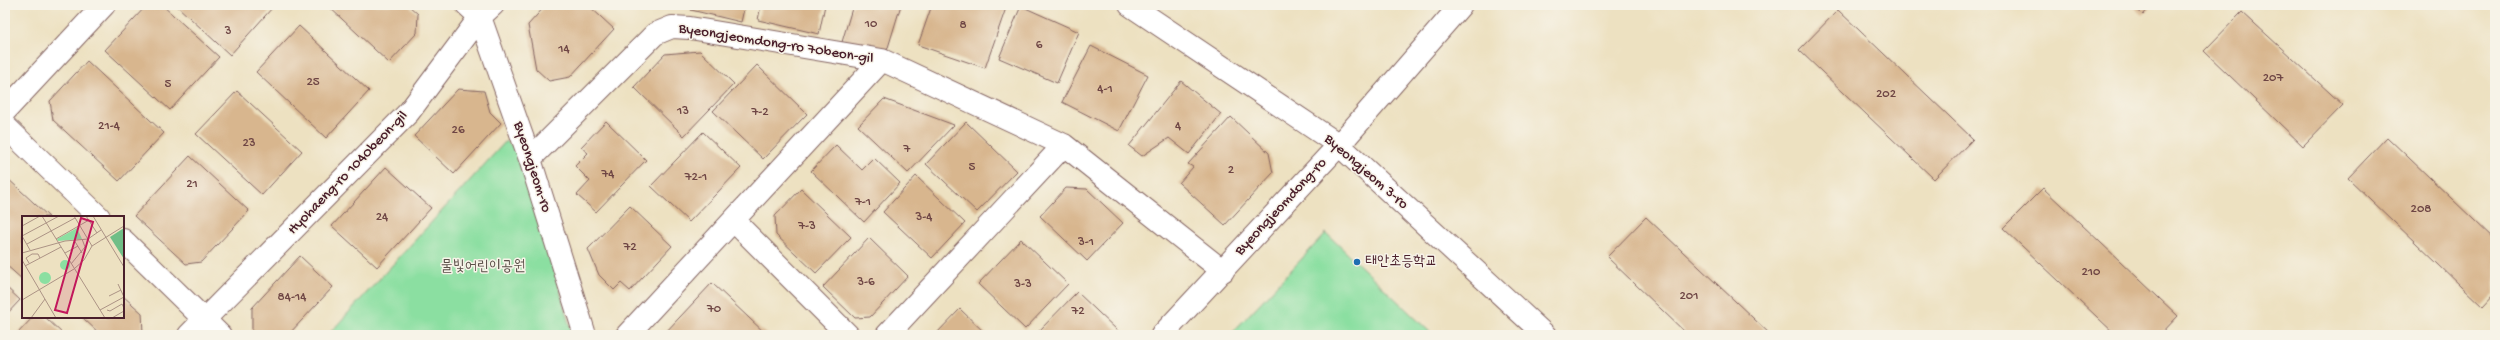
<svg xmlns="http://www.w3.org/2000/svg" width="2500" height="340" viewBox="0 0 2500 340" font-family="'Gochi Hand','Poor Story',sans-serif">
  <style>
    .green { fill: #8bdfa1; stroke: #6a7f66 }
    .building { fill: #d8b68e }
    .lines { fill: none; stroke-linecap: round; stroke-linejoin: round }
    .minor-casing { stroke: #836360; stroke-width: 24 }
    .tertiary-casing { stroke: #836360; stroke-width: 24 }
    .minor { stroke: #fff; stroke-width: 22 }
    .tertiary { stroke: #fff; stroke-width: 22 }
    .poi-dot { fill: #1f6fb2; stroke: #f7f3e8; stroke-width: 1.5 }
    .labels { text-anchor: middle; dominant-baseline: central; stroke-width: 3; stroke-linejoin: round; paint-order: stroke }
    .number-label { font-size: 13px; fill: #6e4544 }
    .street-label { font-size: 15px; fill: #4a1f2b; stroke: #f7f3e8 }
    .poi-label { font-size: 15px; fill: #4a1f2b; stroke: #f7f3e8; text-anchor: start }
    .park-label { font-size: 15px; fill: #5a4f48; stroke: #f7f3e8 }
    .inset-road { fill: none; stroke: #ac9385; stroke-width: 1 }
    .view { fill: #c2185b; fill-opacity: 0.15; stroke: #c2185b; stroke-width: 2 }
    .inset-edge { fill: none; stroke: #4a1f2b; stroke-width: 2 }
  </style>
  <rect width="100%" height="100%" fill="#f7f3e8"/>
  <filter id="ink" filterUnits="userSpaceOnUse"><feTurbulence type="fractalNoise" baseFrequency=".025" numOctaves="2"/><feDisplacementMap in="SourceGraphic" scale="8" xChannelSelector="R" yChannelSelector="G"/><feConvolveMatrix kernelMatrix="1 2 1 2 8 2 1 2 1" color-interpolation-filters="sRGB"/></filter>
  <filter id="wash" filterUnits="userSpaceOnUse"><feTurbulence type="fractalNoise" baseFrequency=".012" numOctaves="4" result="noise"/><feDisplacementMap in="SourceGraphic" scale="16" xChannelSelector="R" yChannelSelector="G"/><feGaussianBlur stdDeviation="0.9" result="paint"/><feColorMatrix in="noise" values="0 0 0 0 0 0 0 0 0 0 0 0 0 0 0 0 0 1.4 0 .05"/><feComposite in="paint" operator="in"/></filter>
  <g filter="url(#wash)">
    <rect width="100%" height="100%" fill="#ede1c1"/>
    <path class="green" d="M 506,141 L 523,154 L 572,335 L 328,335 Z
      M 1326,233 L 1433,335 L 1230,335 Z"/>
    <g id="blocks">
      <path class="building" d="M 147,5 L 162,5 L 219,57 L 170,110 L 105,50 Z
        M 176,5 L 272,5 L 273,7 L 230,55 Z
        M 327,5 L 408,5 L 418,14 L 417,33 L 389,63 Z
        M 546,5 L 588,5 L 614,29 L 570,77 L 549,81 L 536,69 L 528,25 Z
        M 692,5 L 745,5 L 741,22 L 691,10 Z
        M 761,5 L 825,5 L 819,34 L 758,20 Z
        M 853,5 L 901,5 L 886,54 L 842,42 Z
        M 932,5 L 1007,5 L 985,68 L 918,45 Z
        M 2132,5 L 2152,5 L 2143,15 Z
        M 1021,6 L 1079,32 L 1057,83 L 999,58 Z
        M 1838,10 L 1973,139 L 1934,179 L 1799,50 Z
        M 2242,12 L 2343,105 L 2303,146 L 2204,51 Z
        M 299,26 L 369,91 L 326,138 L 256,72 Z
        M 1091,46 L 1148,75 L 1119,131 L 1062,102 Z
        M 700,51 L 734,84 L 684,136 L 634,87 L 665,54 Z
        M 87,61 L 164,133 L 119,181 L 53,120 L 50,101 Z
        M 757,65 L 807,114 L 763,159 L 713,111 Z
        M 1181,81 L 1221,114 L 1189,154 L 1169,138 L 1142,156 L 1129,146 Z
        M 458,89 L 484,91 L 490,112 L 501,123 L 454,174 L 414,136 Z
        M 237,91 L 302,151 L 262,195 L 196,134 Z
        M 884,99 L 954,125 L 908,173 L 858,126 Z
        M 1231,117 L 1269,153 L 1273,173 L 1225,225 L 1179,183 L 1193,167 L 1188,164 Z
        M 606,121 L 646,160 L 596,212 L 577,195 L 590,181 L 575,166 L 588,153 L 581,147 Z
        M 966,122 L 1017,171 L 977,212 L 926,164 Z
        M 703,132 L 741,168 L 689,222 L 651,186 Z
        M 2387,137 L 2495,240 L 2495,294 L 2483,307 L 2348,178 Z
        M 836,145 L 862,170 L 874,158 L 900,183 L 864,222 L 811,171 Z
        M 190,156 L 249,211 L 201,262 L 186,264 L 134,216 Z
        M 386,167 L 431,208 L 377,267 L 332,226 Z
        M 5,176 L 49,217 L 23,217 L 23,280 L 5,264 Z
        M 916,176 L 965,223 L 932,258 L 883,212 Z
        M 1066,188 L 1087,189 L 1123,223 L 1087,261 L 1040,216 Z
        M 2043,188 L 2178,316 L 2160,335 L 2116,335 L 2003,228 Z
        M 801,189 L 851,237 L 816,273 L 776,235 L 775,216 Z
        M 630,206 L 672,246 L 630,291 L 621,283 L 614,290 L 599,275 L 588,249 Z
        M 1646,217 L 1771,335 L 1688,335 L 1607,257 Z
        M 869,238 L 908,276 L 870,317 L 855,318 L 823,287 Z
        M 1021,239 L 1068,284 L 1025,329 L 978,284 Z
        M 300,256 L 333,287 L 288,335 L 255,335 L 252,333 L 252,308 Z
        M 712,283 L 767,335 L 663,335 Z
        M 5,286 L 20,300 L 5,316 Z
        M 1077,292 L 1118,331 L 1115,335 L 1039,335 L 1037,333 Z
        M 123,296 L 142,313 L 143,333 L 141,335 L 101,335 L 82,317 L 123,317 Z
        M 960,309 L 987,335 L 935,335 Z
        M 33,317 L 45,317 L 64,335 L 16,335 Z"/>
    </g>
  </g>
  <g filter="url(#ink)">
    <use href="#blocks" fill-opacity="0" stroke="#836360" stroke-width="1"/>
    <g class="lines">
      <g class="minor-casing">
        <path id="minor" d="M 467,5 L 480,17 L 530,159 L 585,335
          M 5,111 L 104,5
          M 5,126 L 99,217
          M 530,159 L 655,34 L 672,27 L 690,28 L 882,60 L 1064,145 L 1223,271
          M 734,221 L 848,335
          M 123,240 L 220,335
          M 189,335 L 409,112 L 480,17 L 493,5
          M 627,335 L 882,60
          M 887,335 L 1064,145
          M 1162,335 L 1339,145 L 1461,5"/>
      </g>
      <g class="tertiary-casing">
        <path id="tertiary" d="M 1130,5 L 1339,145 L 1545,335"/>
      </g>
      <use href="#minor" class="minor"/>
      <use href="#tertiary" class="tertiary"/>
    </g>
  </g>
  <circle class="poi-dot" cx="1357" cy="262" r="4"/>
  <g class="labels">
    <g class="number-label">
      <text x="871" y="24">10</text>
      <text x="963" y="25">8</text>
      <text x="228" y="31">3</text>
      <text x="1039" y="45">6</text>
      <text x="564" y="49">14</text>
      <text x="2273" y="78">207</text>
      <text x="313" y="82">25</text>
      <text x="168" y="84">5</text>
      <text x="1105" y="89">4-1</text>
      <text x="1886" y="94">202</text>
      <text x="683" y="111">13</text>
      <text x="760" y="112">7-2</text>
      <text x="109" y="126">21-4</text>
      <text x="1178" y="126">4</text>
      <text x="458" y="130">26</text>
      <text x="249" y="143">23</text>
      <text x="907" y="149">7</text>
      <text x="972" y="167">5</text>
      <text x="1231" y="170">2</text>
      <text x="608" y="174">74</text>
      <text x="696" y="177">72-1</text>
      <text x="192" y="184">21</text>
      <text x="863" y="202">7-1</text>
      <text x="2421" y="209">208</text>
      <text x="382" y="217">24</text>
      <text x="924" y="217">3-4</text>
      <text x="807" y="226">7-3</text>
      <text x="1086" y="242">3-1</text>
      <text x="630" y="247">72</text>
      <text x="2091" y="272">210</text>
      <text x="866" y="282">3-6</text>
      <text x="1023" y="284">3-3</text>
      <text x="1689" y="296">201</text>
      <text x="292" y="297">84-14</text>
      <text x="714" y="309">70</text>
      <text x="1078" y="311">72</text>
    </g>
    <g class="street-label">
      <text transform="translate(776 44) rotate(9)">Byeongjeomdong-ro 70beon-gil</text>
      <text transform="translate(532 167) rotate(72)">Byeongjeom-ro</text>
      <text transform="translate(1366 172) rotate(41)">Byeongjeom 3-ro</text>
      <text transform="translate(348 173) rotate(-46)">Hyohaeng-ro 1040beon-gil</text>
      <text transform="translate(1281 207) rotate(-47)">Byeongjeomdong-ro</text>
    </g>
    <g class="poi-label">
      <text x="1365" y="262">태안초등학교</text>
    </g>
    <g class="park-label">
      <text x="483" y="267">물빛어린이공원</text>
    </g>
  </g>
  <g transform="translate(22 216)">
    <rect width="102" height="102" fill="#ede1c1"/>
    <path d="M 55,12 L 60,23 L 36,25 L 35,23 ZM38 49a5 5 0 1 1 10 0a5 5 0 1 1-10 0ZM17 62a6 6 0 1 1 12 0a6 6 0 1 1-12 0Z" fill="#8bdfa1"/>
    <path d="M 102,12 L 102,43 L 88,21 Z" fill="#70be87"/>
    <path class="inset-road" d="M 20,0 L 83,102M 52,0 L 70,30M 64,0 L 75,17M 71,0 L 102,51M 0,10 L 18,0M 0,20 L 37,0M 0,20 L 8,34M 34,23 L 67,4M 52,24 L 60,37M 5,28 L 53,2M 0,37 L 43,25 L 66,23 L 79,14M 43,37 L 56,30M 0,44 L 34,102M 7,47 L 4,42 L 10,38 L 16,38 L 18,42M 49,48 L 63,31 L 60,23M 3,50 L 39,31M 96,68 L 102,81M 87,80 L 99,74M 0,84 L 52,53 L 62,44 L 70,30 L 102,10M 78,94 L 102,81M 85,94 L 88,95 L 100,88 L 102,92M 9,102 L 23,83M 90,102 L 102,95"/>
    <path class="view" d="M 59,2 L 71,6 L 45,97 L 33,94 Z"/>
    <rect width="102" height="102" class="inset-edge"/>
  </g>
  <rect width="2500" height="340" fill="none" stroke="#f7f3e8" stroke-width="20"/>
</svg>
